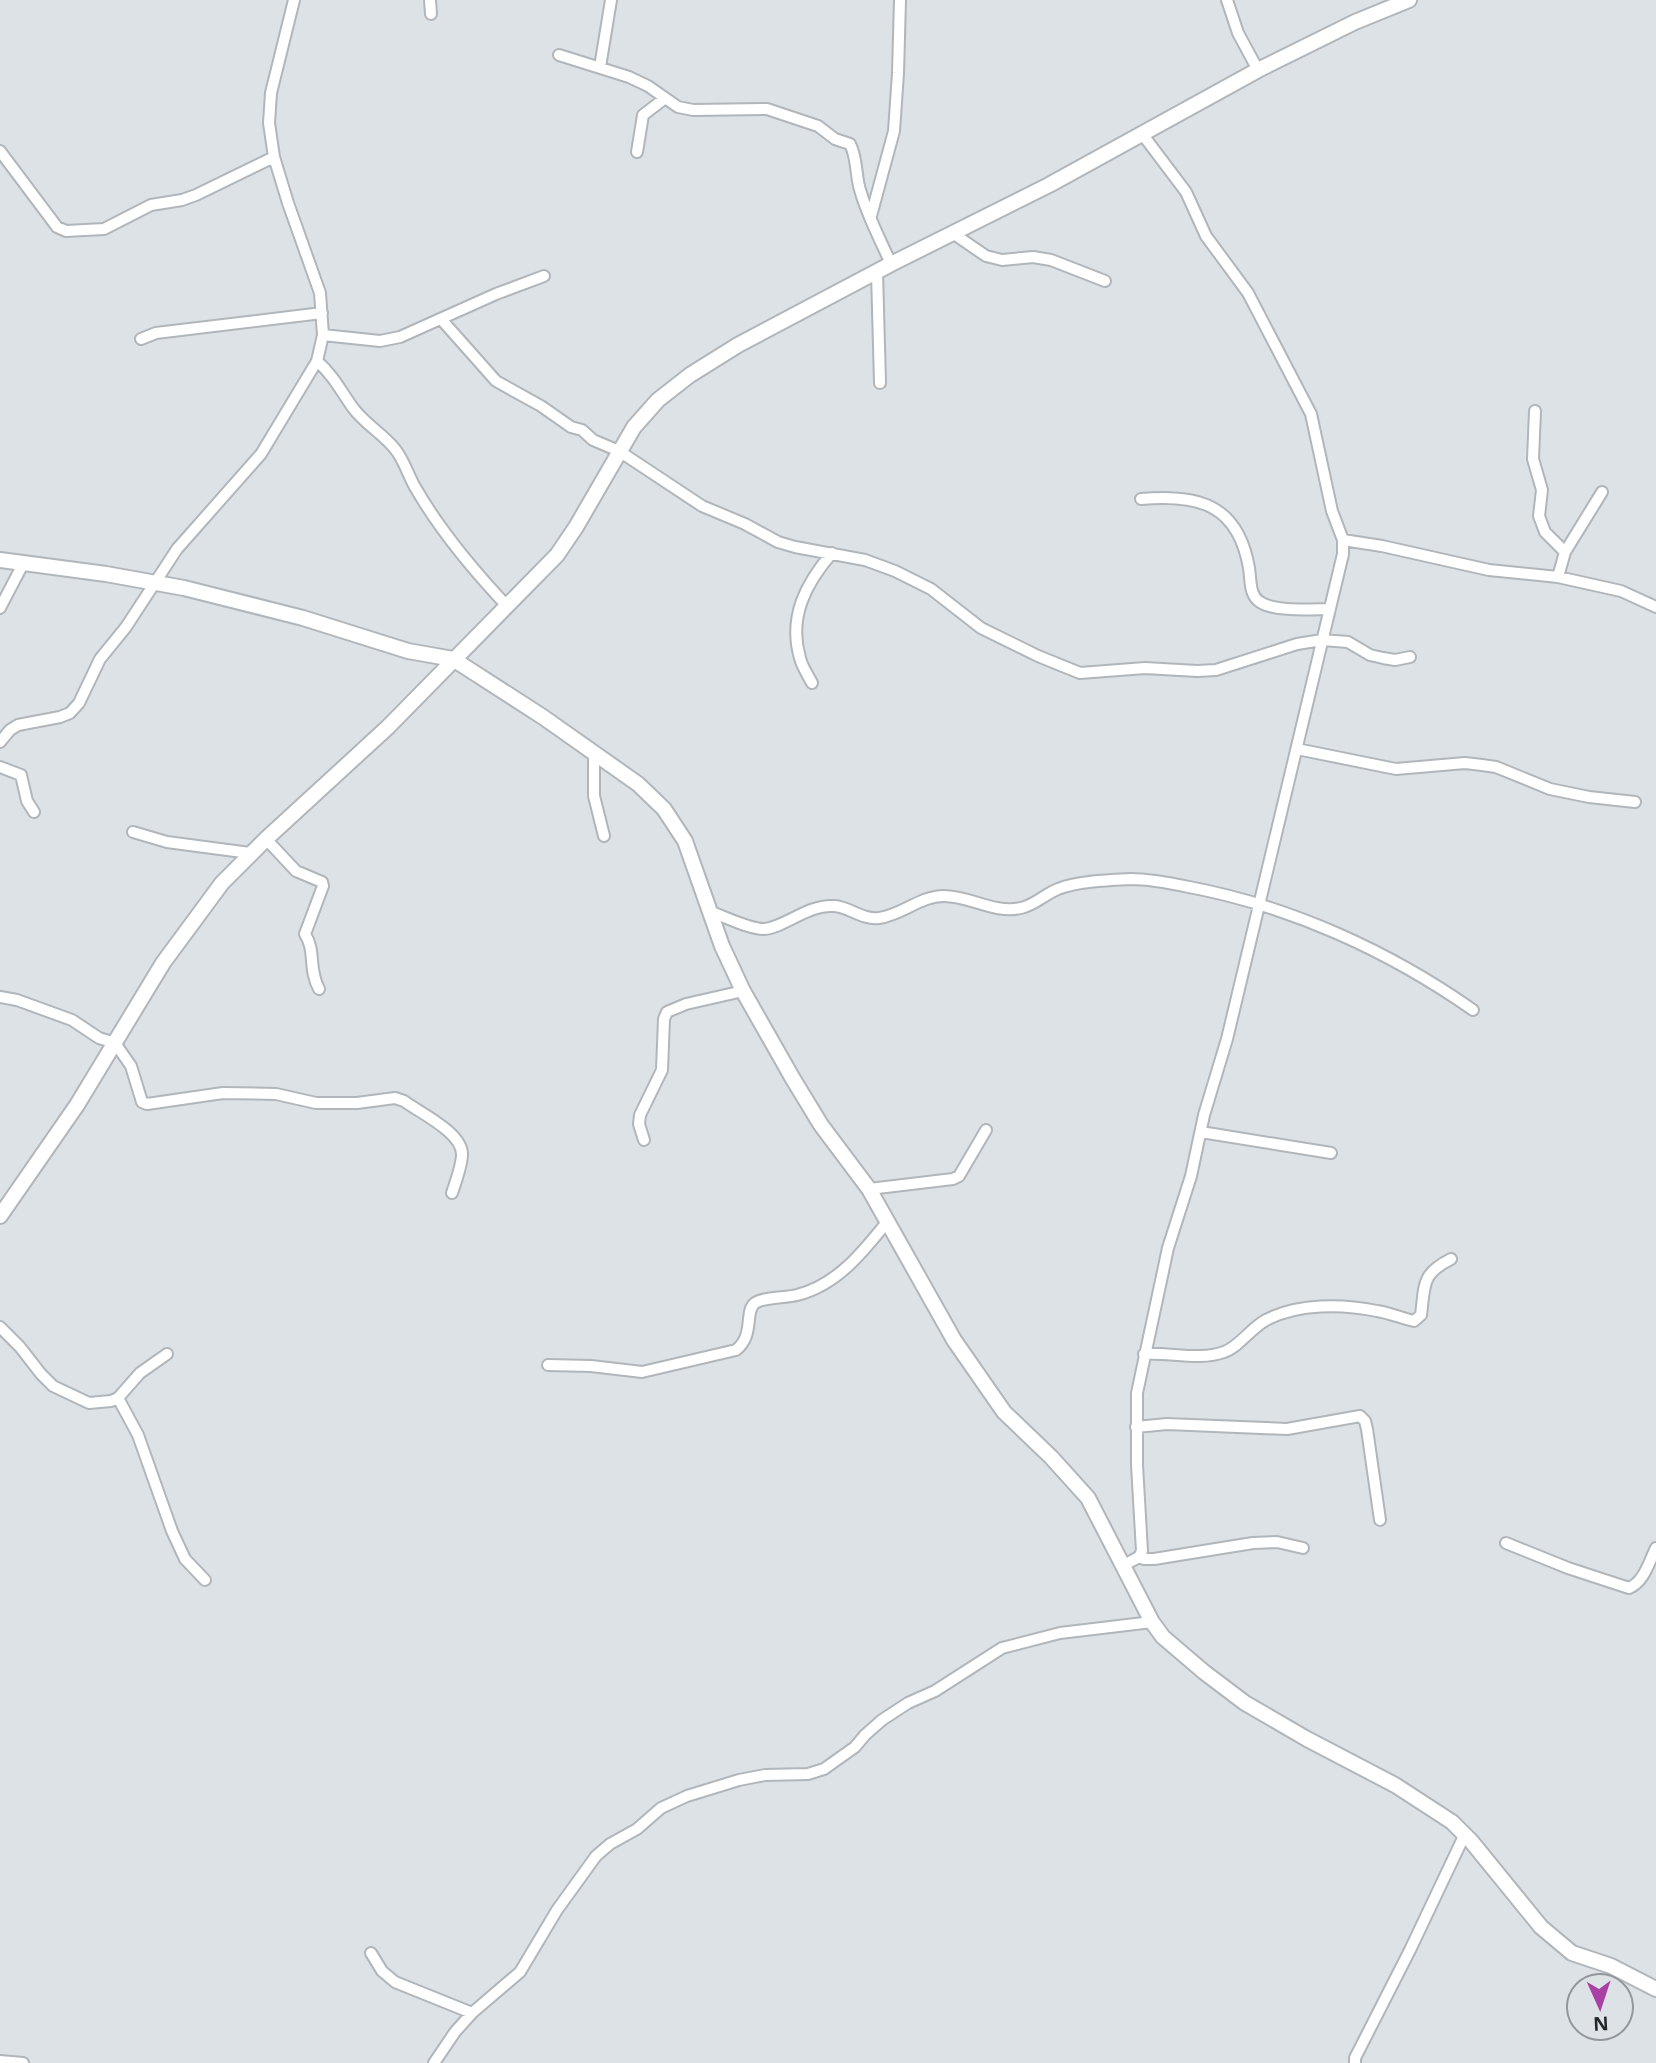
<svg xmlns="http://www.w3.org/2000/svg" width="1656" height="2063" viewBox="0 0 1656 2063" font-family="'Open Sans',sans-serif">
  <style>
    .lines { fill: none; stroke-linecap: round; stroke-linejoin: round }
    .minor-casing { stroke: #b1b6bb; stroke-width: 14 }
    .tertiary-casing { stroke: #b1b6bb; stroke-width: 18 }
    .minor { stroke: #fff; stroke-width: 10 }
    .tertiary { stroke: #fff; stroke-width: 14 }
  </style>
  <rect width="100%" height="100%" fill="#dde2e7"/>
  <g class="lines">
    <g class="minor-casing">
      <path id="minor" d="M 430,0 L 431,14
        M 1227,0 L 1238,33 L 1258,70
        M 559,55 L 629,77 L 648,86 L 678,107 L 693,110 L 767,109 L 818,126 L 835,139 L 850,144 C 858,159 855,177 861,193 C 868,217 881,241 891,264
        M 600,67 L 611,0
        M 0,151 L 57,227 L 66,231 L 104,229 L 151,205 L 182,200 L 196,195 L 274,157
        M 637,152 L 643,115 L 664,99
        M 871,216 L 894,131 L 898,73 L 900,0
        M 954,234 L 986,256 L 1002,260 L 1033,257 L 1051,260 L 1105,281
        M 877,272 L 880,383
        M 441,319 L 496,381 L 541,406 L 571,427 L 582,430 L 593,440 L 619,451 L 702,506 L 745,524 L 778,542 L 795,547 L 865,560 L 895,571 L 931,589 L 981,628 L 1038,656 L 1080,673 L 1145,668 L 1197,671 L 1216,670 L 1297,644 L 1322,640 L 1348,642 L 1370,655 L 1383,658 L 1395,660 L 1410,657
        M 323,335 L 380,341 L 400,337 L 496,294 L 544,276
        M 141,339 L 156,333 L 322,313
        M 317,361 C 333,375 341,391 353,408 C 365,424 383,434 395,449 C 404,460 408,475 415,487 C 439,529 474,571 507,606
        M 1535,411 L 1533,459 L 1542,490 L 1539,516 L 1545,532 L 1565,552
        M 1141,499 C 1198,494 1238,504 1249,568 C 1251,580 1249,595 1260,602 C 1275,612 1312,609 1330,609
        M 1343,540 L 1382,546 L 1489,570 L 1558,577 L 1621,591 L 1656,607
        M 1558,577 L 1565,552 L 1602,492
        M 0,608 L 23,564
        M 812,683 C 808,675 802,667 800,658 C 788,617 806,583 832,553
        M 0,742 L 10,730 L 18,725 L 60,717 L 70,713 L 79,703 L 100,659 L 126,627 L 177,549 L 261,454 L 317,361 L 323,335 L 320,293 L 288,203 L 274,157 L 269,123 L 271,93 L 294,0
        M 1297,749 L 1396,769 L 1465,763 L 1482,765 L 1496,767 L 1550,789 L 1589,797 L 1635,802
        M 594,754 L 594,796 L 604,836
        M 0,767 L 21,775 L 27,801 L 34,812
        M 133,832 L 167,842 L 250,853
        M 266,839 L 296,871 L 322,882 L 323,886 L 305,934 C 316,951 308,969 319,989
        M 709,911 C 723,916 749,929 764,929 C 784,928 808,904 834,906 C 850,907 862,920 879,918 C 902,915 920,896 944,896 C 970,896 994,914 1021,908 C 1035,905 1045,894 1058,889 C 1077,881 1111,880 1131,879 C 1150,879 1170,883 1189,887 C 1290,906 1389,951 1473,1010
        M 0,997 L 17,1000 L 72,1020 L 99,1038 L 115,1043 L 131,1066 L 142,1102 L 147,1104 L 223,1093 L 276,1094 L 316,1103 L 357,1103 L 395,1098 L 404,1101 C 420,1113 464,1133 462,1156 C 461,1168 456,1181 452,1193
        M 1201,1132 L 1331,1153
        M 644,1140 L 639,1124 L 640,1115 L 662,1070 L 664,1019 L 667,1012 L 686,1004 L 743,991
        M 869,1189 L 953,1179 L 959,1176 L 986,1130
        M 0,1327 L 20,1347 L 41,1374 L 53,1386 L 89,1403 L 111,1401 L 118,1398 L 140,1373 L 167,1354
        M 1144,1354 C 1169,1352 1200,1361 1224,1352 C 1239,1347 1251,1328 1266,1320 C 1298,1303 1343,1304 1377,1311 C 1390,1313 1401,1318 1414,1321 L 1421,1315 C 1425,1285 1421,1274 1451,1259
        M 548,1365 L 591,1366 L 642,1372 L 736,1350 C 755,1335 744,1311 755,1303 C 763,1297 786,1298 797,1295 C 837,1285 863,1252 887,1222
        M 118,1398 L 138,1435 L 172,1531 L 185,1559 L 205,1580
        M 1136,1427 L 1167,1424 L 1287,1429 L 1360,1416 L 1365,1421 L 1367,1429 L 1380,1520
        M 1506,1543 L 1568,1568 L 1629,1588 C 1644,1582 1649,1562 1656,1548
        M 1139,1557 L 1144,1559 L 1154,1559 L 1253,1543 L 1277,1542 L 1303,1548
        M 1124,1565 L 1139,1557 L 1142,1551 L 1137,1465 L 1137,1393 L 1168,1248 L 1191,1176 L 1204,1115 L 1227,1039 L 1343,554 L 1343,540 L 1332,511 L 1311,414 L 1248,293 L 1206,236 L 1186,192 L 1143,135
        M 371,1953 L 382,1971 L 395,1982 L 472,2013
        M 0,2061 L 23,2063
        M 434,2063 L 455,2032 L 472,2013 L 520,1972 L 557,1910 L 596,1856 L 610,1844 L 637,1829 L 661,1808 L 687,1796 L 739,1780 L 765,1775 L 808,1774 L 824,1769 L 855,1747 L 865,1735 L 882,1720 L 908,1703 L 935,1691 L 1002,1648 L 1060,1633 L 1152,1622
        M 1355,2063 L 1355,2058 L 1410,1950 L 1465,1834"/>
    </g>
    <g class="tertiary-casing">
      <path id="tertiary" d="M 0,560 L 106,574 L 184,588 L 303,618 L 408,651 L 453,659 L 543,717 L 638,784 L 664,809 L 685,841 L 722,946 L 743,991 L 793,1079 L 821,1125 L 869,1189 L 954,1340 L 1004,1412 L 1051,1457 L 1088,1498 L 1152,1622 L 1163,1637 L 1204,1672 L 1245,1703 L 1307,1739 L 1395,1785 L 1452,1822 L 1471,1841 L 1541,1927 L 1572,1953 L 1611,1966 L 1656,1989
        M 0,1216 L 77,1105 L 163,963 L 222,883 L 266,839 L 388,727 L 557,555 L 576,527 L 634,427 L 658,400 L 690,375 L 738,345 L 891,264 L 1049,185 L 1258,70 L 1355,22 L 1409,0"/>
    </g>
    <use href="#minor" class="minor"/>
    <use href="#tertiary" class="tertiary"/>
  </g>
  <g transform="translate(1600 2007) rotate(177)"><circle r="33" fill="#dde2e7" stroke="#93979b" stroke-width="2"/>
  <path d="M0-5L12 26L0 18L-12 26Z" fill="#a940a3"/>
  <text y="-10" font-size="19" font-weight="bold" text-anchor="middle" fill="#242628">N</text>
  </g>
</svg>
